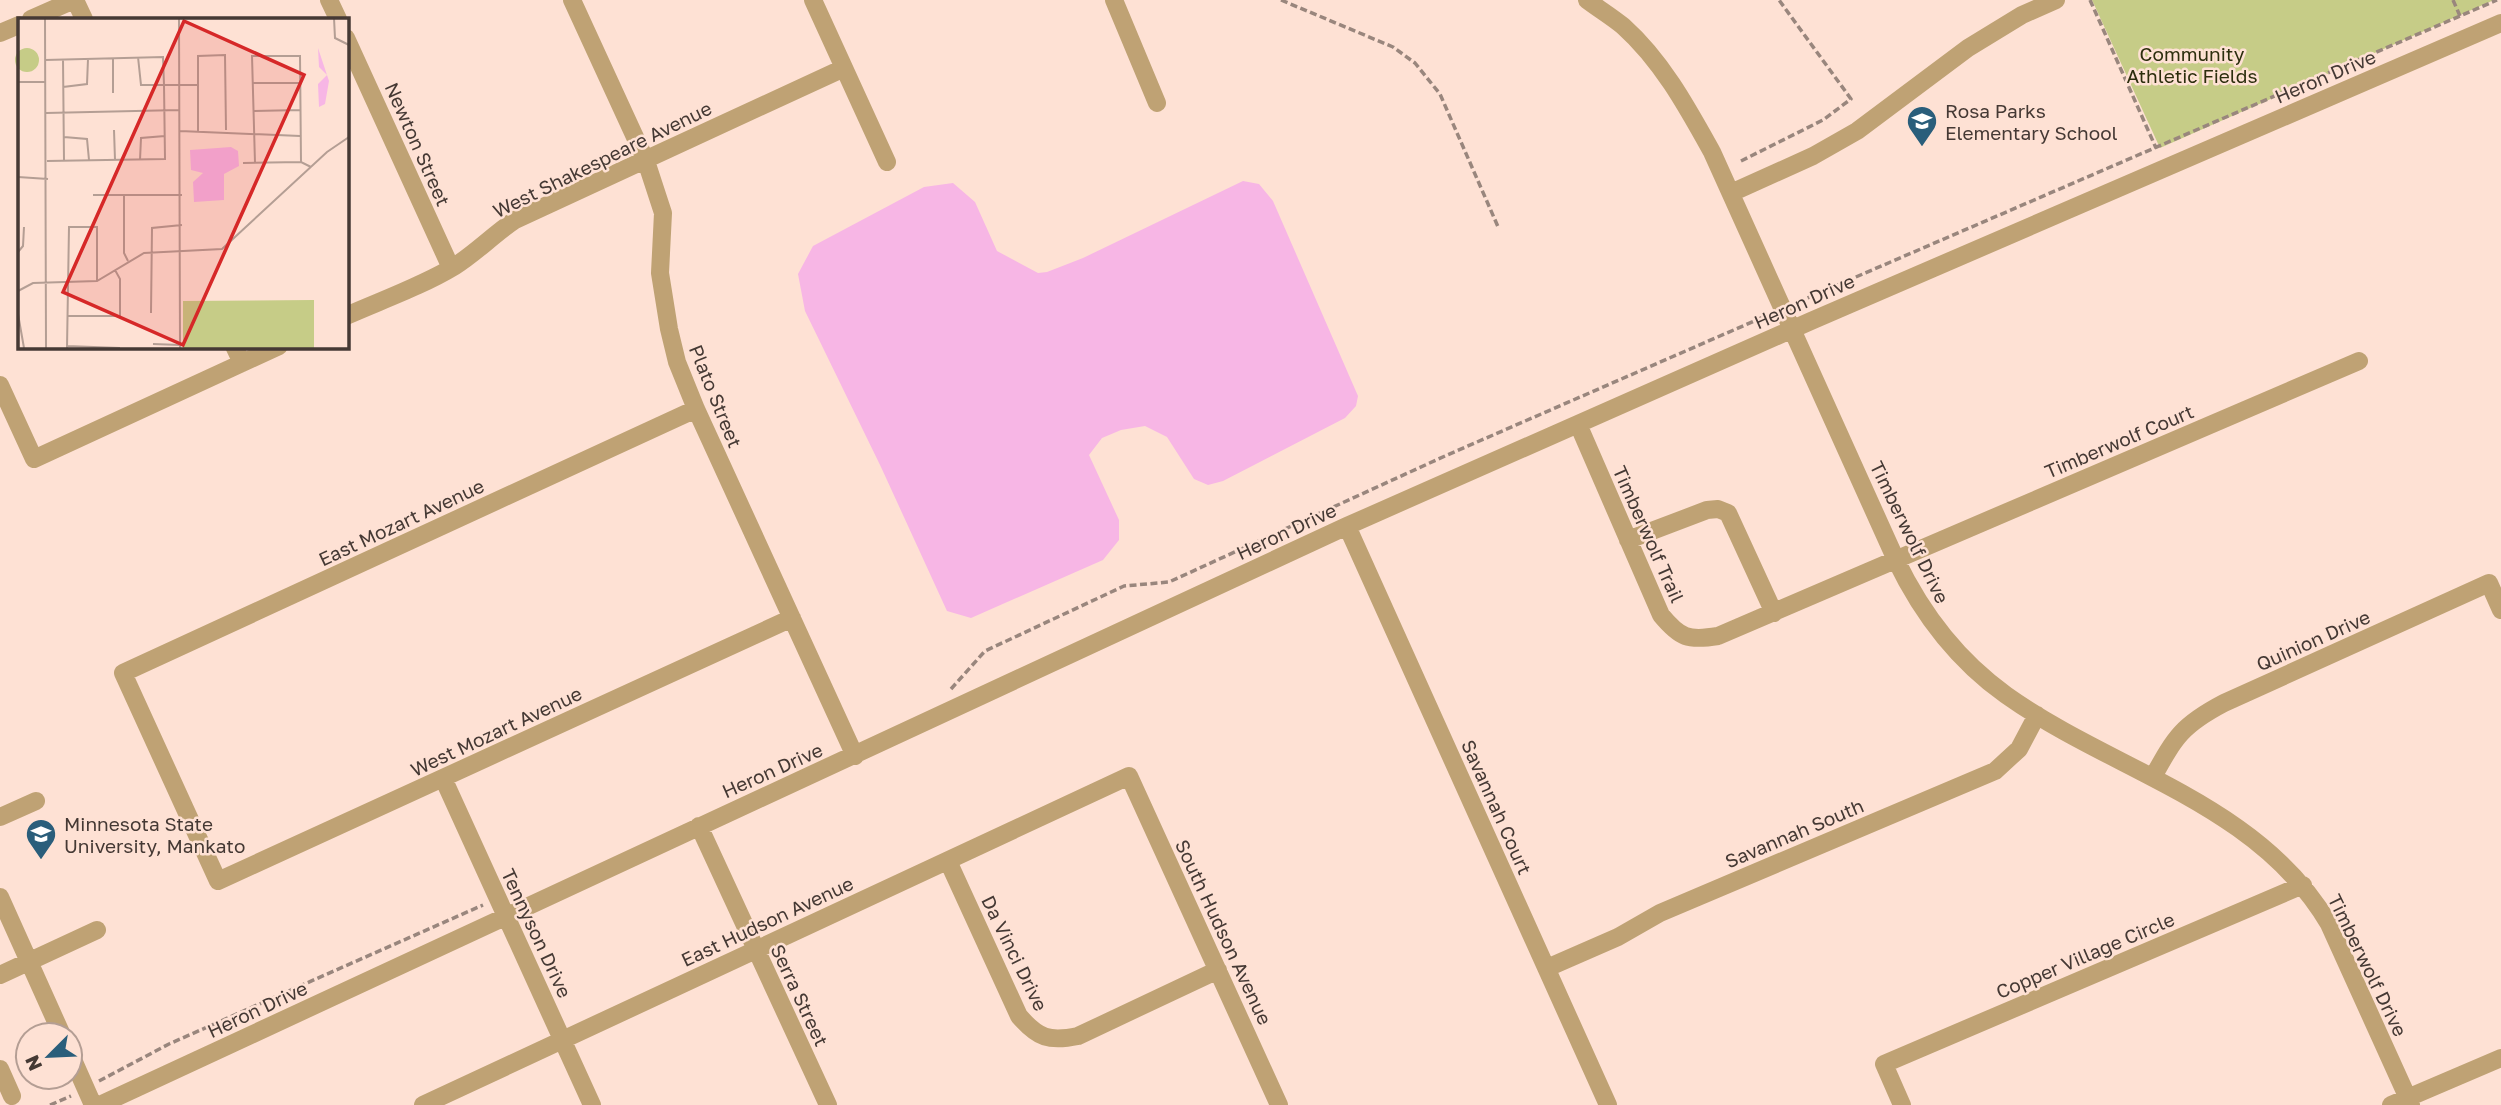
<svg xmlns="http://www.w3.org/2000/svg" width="2501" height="1105" viewBox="0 0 2501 1105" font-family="'Golos Text',sans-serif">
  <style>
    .green { fill: #c6cc87 }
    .water { fill: #f7b6e5 }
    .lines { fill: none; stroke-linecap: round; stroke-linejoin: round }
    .path { stroke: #99867d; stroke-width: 3.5; stroke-dasharray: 7 3.5; stroke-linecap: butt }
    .minor { stroke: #bfa274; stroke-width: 18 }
    .labels { text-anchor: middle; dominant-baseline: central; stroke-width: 5; stroke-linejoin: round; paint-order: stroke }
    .park-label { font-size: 19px; fill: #2c2e0d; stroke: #fee1d4 }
    .street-label { font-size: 19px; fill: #453934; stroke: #fee1d4 }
    .poi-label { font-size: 19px; fill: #453934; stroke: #fee1d4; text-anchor: start }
    .inset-road { fill: none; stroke: #b49e94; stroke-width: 2 }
    .view { fill: #d62828; fill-opacity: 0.15; stroke: #d62828; stroke-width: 3.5 }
    .inset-edge { fill: none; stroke: #453934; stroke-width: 3.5 }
  </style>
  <rect width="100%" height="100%" fill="#fee1d4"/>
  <path class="green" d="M 2092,0 L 2494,0 L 2160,148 Z"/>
  <path class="water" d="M 1243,181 L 1259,184 L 1273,201 L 1358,396 L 1356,406 L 1345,418 L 1223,481 L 1208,485 L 1194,479 L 1167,437 L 1145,426 L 1121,430 L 1102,438 L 1089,455 L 1119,520 L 1119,540 L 1103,560 L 971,618 L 947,611 L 881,467 L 805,311 L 798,274 L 813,246 L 924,187 L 953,183 L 975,202 L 997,251 L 1038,273 L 1047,272 L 1083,258 Z"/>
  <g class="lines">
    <path class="path" d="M 1281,0 L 1393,47 L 1415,63 L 1440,94 L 1499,229
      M 2090,0 L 2156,148
      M 2453,0 L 2460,16
      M 1741,161 L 1823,120 L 1851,99 L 1779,0
      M 1798,302 L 2497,0
      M 951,689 L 985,651 L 1124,586 L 1169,582 L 1445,456 L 1768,315
      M 99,1081 L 169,1044 L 483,905
      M 50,1105 L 71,1096"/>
    <path class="minor" d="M 75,0 L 84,19
      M 329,0 L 338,19
      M 572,0 L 646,161 L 663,213 L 660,273 L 669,329 L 677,362 L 696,409 L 855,756
      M 813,0 L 887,162
      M 1114,0 L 1157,103
      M 1587,0 C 1599,9 1612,17 1623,26 C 1662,61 1687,107 1712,152 L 1896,560 C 1922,614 1957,660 2006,695 C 2114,772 2258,803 2329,924 L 2411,1105
      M 31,19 L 74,0
      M 0,33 L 19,25
      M 346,38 L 451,268
      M 1731,193 L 1813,156 L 1857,131 L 1968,48 L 2022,15 L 2056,0
      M 346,316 C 382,300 422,286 455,266 C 477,252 494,234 515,220 L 844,68
      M 234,346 L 242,363
      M 0,385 L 34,459 L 279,346
      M 696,409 L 123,673 L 218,881 L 792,618
      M 1578,424 L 1661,615 C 1680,638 1688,641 1718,636 L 2359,361
      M 1347,526 L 1608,1105
      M 1628,540 L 1707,510 L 1718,509 L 1728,513 L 1774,613
      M 2153,777 C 2175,737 2182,725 2224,703 L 2489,583 L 2501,610
      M 443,778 L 592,1105
      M 0,817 L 36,801
      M 699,826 L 828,1105
      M 948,861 L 1019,1016 C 1038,1038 1049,1042 1078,1036 L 1218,970
      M 0,897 L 62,1035
      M 1547,968 L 1618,937 L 1660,913 L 1995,771 L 2019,749 L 2037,715
      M 0,975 L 97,930
      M 70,1053 L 93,1105
      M 0,1069 L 12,1096
      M 100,1105 L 1347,526 L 1811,321 L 2501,23
      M 423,1105 L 1129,776 L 1279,1105
      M 1902,1105 L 1884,1064 L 2303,885
      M 2391,1105 L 2501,1058"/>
  </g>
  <defs>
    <g id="school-pin" transform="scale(1.575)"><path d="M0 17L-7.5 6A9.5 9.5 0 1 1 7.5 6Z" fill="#2a5e7b" stroke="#fee1d4"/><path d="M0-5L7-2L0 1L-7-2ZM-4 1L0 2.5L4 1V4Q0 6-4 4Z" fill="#fff"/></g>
    <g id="university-pin" transform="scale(1.575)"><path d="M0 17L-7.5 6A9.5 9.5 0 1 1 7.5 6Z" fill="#2a5e7b" stroke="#fee1d4"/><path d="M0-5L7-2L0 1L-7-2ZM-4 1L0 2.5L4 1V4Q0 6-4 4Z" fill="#fff"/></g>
  </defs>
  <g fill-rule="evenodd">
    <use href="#school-pin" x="1922" y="121"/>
    <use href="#university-pin" x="41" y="834"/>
  </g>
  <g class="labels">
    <g class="park-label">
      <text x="2192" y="53">Community<tspan x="2192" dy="22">Athletic Fields</tspan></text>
    </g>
    <g class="street-label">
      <text transform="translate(2325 76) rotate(-23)">Heron Drive</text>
      <text transform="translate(418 144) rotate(66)">Newton Street</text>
      <text transform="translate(602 159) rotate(-26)">West Shakespeare Avenue</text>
      <text transform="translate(1804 301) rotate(-24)">Heron Drive</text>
      <text transform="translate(716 396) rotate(68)">Plato Street</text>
      <text transform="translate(2119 441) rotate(-23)">Timberwolf Court</text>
      <text transform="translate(401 522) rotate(-25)">East Mozart Avenue</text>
      <text transform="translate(1286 531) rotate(-25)">Heron Drive</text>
      <text transform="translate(1910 532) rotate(64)">Timberwolf Drive</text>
      <text transform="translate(1649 534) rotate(66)">Timberwolf Trail</text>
      <text transform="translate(2313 640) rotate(-24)">Quinion Drive</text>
      <text transform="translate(496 731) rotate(-25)">West Mozart Avenue</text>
      <text transform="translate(772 770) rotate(-24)">Heron Drive</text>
      <text transform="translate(1497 807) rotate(66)">Savannah Court</text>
      <text transform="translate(1794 833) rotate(-23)">Savannah South</text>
      <text transform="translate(767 921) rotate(-25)">East Hudson Avenue</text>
      <text transform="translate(1224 932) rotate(65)">South Hudson Avenue</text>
      <text transform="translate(537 933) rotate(65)">Tennyson Drive</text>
      <text transform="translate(1015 953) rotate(64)">Da Vinci Drive</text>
      <text transform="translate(2085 955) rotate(-23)">Copper Village Circle</text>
      <text transform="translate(2368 965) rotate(64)">Timberwolf Drive</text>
      <text transform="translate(800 995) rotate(65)">Serra Street</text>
      <text transform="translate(257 1009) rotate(-25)">Heron Drive</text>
    </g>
    <g class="poi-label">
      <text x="1945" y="110">Rosa Parks<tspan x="1945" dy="22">Elementary School</tspan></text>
      <text x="64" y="823">Minnesota State<tspan x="64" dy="22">University, Mankato</tspan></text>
    </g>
  </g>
  <g transform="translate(18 18)">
    <rect width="331" height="331" fill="#fee1d4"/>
    <path d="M-3 42a12 12 0 1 1 24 0a12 12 0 1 1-24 0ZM 296,282 L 296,330 L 165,330 L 165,283 Z" fill="#c6cc87"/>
    <path d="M 300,30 L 311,63 L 307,86 L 301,89 L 300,66 L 309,57 L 301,49 ZM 213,129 L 220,133 L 221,148 L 206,156 L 206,182 L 176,184 L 175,164 L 185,155 L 173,152 L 172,132 Z" fill="#f7b6e5"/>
    <path class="inset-road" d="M 27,0 L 28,330M 161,0 L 162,330M 316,0 L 317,20 L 331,27M 120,39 L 123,67 L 180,67M 95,40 L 95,75M 45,41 L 46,143M 27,42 L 145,39 L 146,67 L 147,141 L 29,143M 0,64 L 28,64M 234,65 L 281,65M 45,69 L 69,66 L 70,41M 235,93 L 282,92M 28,95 L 162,92M 96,112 L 97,142M 162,113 L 282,118M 180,113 L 180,38 L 207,37 L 208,112M 46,119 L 69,121 L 71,142M 122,142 L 123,120 L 147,118M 225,145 L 283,144 L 293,149M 237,145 L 234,38 L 282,38 L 283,144M 0,159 L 30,161M 75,177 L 164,177M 106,177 L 106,235 L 110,243M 0,234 L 5,228 L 6,209M 0,273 L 15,265 L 79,263 L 126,235 L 204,231 L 309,134 L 331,119M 133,295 L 134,210 L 164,207M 0,296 L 6,330M 50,298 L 102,298 L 102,261 L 97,252M 135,326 L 162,327M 49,328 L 102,330M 49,330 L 51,209 L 79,209 L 79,263"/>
    <path class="view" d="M 166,3 L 286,57 L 165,327 L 45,274 Z"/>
    <rect width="331" height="331" class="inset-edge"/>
  </g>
  <g transform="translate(49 1056) rotate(246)"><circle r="33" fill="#fee1d4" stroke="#b49e94" stroke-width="2"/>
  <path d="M0-5L12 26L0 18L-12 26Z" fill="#2a5e7b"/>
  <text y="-10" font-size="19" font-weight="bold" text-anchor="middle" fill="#453934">N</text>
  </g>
</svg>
